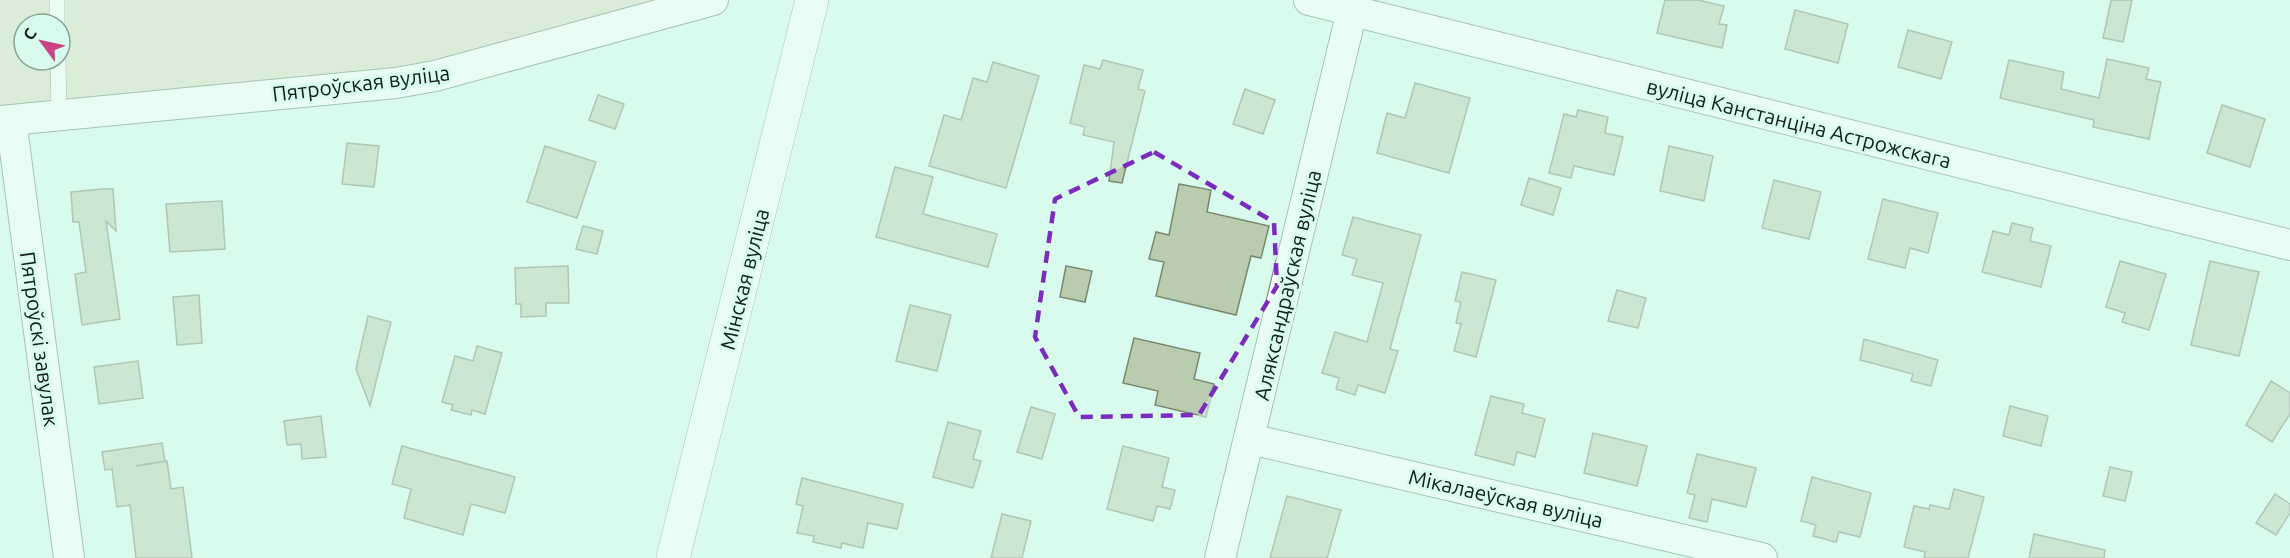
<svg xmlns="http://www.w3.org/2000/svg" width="2290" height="558" viewBox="0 0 2290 558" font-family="Ubuntu,sans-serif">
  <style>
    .green { fill: #dedac0; fill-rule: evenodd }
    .building { fill: #baccb0; stroke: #7a8971; stroke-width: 1.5 }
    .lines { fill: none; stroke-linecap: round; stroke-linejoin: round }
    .service-casing { stroke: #617f73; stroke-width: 16 }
    .minor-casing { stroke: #617f73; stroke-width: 32 }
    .secondary-casing { stroke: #617f73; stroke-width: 34 }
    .service { stroke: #fff; stroke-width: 15 }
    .minor { stroke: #fff; stroke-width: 30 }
    .secondary { stroke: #fff; stroke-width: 33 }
    .marked { fill: none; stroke: #7b2cbf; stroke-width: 4.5; stroke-dasharray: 12 8; stroke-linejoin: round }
    .labels { text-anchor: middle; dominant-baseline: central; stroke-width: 6; stroke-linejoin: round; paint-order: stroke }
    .street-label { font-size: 21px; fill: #121e19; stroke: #d9fbed }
  </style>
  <rect width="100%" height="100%" fill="#d9fbed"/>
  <path class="green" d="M 0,0 L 713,0 L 466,70 L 0,121 ZM 24,24 L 60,24 L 60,60 L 24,60 Z"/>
  <path class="building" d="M 1665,0 L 1698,0 L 1724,6 L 1719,24 L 1727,25 L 1722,48 L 1657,33 Z
    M 2111,0 L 2132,0 L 2123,42 L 2103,38 Z
    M 1795,10 L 1848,24 L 1838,63 L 1785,49 Z
    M 1908,30 L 1952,42 L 1941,79 L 1898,67 Z
    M 2107,59 L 2149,68 L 2146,79 L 2161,82 L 2149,139 L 2093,127 L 2094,120 L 2000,98 L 2009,60 L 2064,72 L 2061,89 L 2099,98 Z
    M 1103,60 L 1143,70 L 1138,89 L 1145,91 L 1122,183 L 1109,181 L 1114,142 L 1083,135 L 1085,127 L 1070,123 L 1084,65 L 1100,69 Z
    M 993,62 L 1039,76 L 1006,188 L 929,166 L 944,115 L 961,120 L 973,78 L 987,82 Z
    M 1415,83 L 1470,98 L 1449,173 L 1377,153 L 1387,113 L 1405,118 Z
    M 1245,89 L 1275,100 L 1263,134 L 1233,124 Z
    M 598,95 L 624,104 L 615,129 L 589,120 Z
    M 2222,105 L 2265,119 L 2250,167 L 2207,153 Z
    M 1578,110 L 1608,117 L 1605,133 L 1623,137 L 1614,175 L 1574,166 L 1571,178 L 1549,173 L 1564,114 L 1576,117 Z
    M 347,143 L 379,146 L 374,187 L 342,184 Z
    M 545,146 L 596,162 L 577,218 L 527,202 Z
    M 1669,146 L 1713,156 L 1704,201 L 1660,191 Z
    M 895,167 L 933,177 L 923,214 L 997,234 L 988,267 L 876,237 Z
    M 1529,178 L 1561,188 L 1553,215 L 1521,205 Z
    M 1774,180 L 1821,192 L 1809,239 L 1762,228 Z
    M 1179,184 L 1211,190 L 1207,212 L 1269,226 L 1261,258 L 1251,256 L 1236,315 L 1156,296 L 1164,262 L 1149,259 L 1156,232 L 1169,235 Z
    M 102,189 L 113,189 L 116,231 L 106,221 L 120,319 L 82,325 L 75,274 L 86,272 L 79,222 L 73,222 L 71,192 Z
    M 1883,199 L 1938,213 L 1928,253 L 1910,248 L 1905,268 L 1868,259 Z
    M 222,201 L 225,249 L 170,252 L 166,204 Z
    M 1353,217 L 1421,235 L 1390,349 L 1398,351 L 1385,393 L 1358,385 L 1355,395 L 1336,389 L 1339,378 L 1322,373 L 1335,332 L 1367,342 L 1383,283 L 1352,275 L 1357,259 L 1342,255 Z
    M 2012,223 L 2033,228 L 2030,241 L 2051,246 L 2041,287 L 1982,272 L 1993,231 L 2009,235 Z
    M 583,226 L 603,231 L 597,254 L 576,249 Z
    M 2120,261 L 2166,274 L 2149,330 L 2122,322 L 2125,313 L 2106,307 Z
    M 2210,261 L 2259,272 L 2239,356 L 2191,345 Z
    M 568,266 L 569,303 L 546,303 L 546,316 L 521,317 L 521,304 L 516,304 L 515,268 Z
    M 1066,266 L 1092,271 L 1085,302 L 1060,297 Z
    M 1462,272 L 1496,280 L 1476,357 L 1454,351 L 1461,324 L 1456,323 L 1461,302 L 1455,301 Z
    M 1617,290 L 1646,298 L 1638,328 L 1608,321 Z
    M 199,295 L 202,343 L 177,345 L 173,297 Z
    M 910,305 L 951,315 L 937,371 L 896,361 Z
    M 368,316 L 391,322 L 370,406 L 356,369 Z
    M 1134,338 L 1200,353 L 1194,379 L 1214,384 L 1206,417 L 1155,405 L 1158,391 L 1123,383 Z
    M 1864,339 L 1938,360 L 1931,386 L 1911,381 L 1913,374 L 1860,360 Z
    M 477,346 L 502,353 L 485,414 L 472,410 L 471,415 L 451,410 L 453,405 L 442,402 L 455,356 L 473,361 Z
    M 138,361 L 143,398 L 99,404 L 94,367 Z
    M 2271,381 L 2290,393 L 2290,414 L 2272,442 L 2246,425 Z
    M 1491,396 L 1524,404 L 1522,413 L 1545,419 L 1535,457 L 1517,452 L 1514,465 L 1475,455 Z
    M 2010,406 L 2048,416 L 2041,446 L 2003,436 Z
    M 1031,407 L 1055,414 L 1042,459 L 1017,452 Z
    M 321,416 L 326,457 L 302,459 L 301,444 L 287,445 L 284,421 Z
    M 948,422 L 981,431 L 973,459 L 981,461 L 973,488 L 933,477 Z
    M 1593,433 L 1647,446 L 1637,486 L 1584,473 Z
    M 162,443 L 165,461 L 136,466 L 167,461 L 171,489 L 183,487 L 192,558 L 136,558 L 130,505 L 117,507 L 112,469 L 105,470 L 102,452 Z
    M 402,446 L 515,477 L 505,513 L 471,504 L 463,535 L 404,518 L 411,489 L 392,484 Z
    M 1123,446 L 1169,458 L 1162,487 L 1175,490 L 1170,509 L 1157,506 L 1153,521 L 1107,509 Z
    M 1697,454 L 1756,468 L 1746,507 L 1712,499 L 1707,522 L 1689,518 L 1695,495 L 1687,493 Z
    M 2110,467 L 2132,472 L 2125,501 L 2103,496 Z
    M 1812,477 L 1871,493 L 1860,537 L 1839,532 L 1836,542 L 1813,536 L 1816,525 L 1801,521 Z
    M 802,478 L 903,504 L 897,529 L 868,523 L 863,548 L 842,543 L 841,548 L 813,542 L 814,536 L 797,533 L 803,506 L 796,504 Z
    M 1954,489 L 1984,497 L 1968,558 L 1924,558 L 1925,552 L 1904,547 L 1914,506 L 1929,509 L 1930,505 L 1949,509 Z
    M 2275,494 L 2290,504 L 2290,513 L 2276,535 L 2256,523 Z
    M 1287,496 L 1341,510 L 1327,558 L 1270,558 Z
    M 1002,514 L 1031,521 L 1022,558 L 991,558 Z
    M 2034,534 L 2105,550 L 2104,558 L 2029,558 Z"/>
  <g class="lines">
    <g class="service-casing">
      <path id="service" d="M 57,0 L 57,24
        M 58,60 L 59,115"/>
    </g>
    <g class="minor-casing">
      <path id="minor" d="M 1309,0 L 2290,245
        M 11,120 L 69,558
        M 0,121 L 396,83 L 435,76 L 713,0
        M 1250,439 L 1762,558
        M 1220,558 L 1352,11"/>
    </g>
    <g class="secondary-casing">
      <path id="secondary" d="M 673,558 L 812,0"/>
    </g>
    <use href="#service" class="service"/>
    <use href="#minor" class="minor"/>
    <use href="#secondary" class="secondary"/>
  </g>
  <path d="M0 0H2290V558H0ZM 1154,152 L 1274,222 L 1277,286 L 1199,415 L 1079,417 L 1035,337 L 1055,199 Z" fill="#d9fbed" fill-opacity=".55" fill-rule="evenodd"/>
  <path class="marked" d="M 1154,152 L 1274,222 L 1277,286 L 1199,415 L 1079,417 L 1035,337 L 1055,199 Z"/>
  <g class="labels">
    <g class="street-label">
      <text transform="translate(361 83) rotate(-7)">Пятроўская вуліца</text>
      <text transform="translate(1799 123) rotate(14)">вуліца Канстанціна Астрожскага</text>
      <text transform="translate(744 279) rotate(-76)">Мінская вуліца</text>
      <text transform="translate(1287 285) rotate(-77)">Аляксандраўская вуліца</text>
      <text transform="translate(40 339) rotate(82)">Пятроўскі завулак</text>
      <text transform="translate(1506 498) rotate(13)">Мікалаеўская вуліца</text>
    </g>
  </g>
  <g transform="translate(42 42) rotate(303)"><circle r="28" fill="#d9fbed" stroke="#89a398" stroke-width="1.5"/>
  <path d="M0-4.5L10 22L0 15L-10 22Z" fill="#c94282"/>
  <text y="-9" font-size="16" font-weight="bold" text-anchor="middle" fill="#121e19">С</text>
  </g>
</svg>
